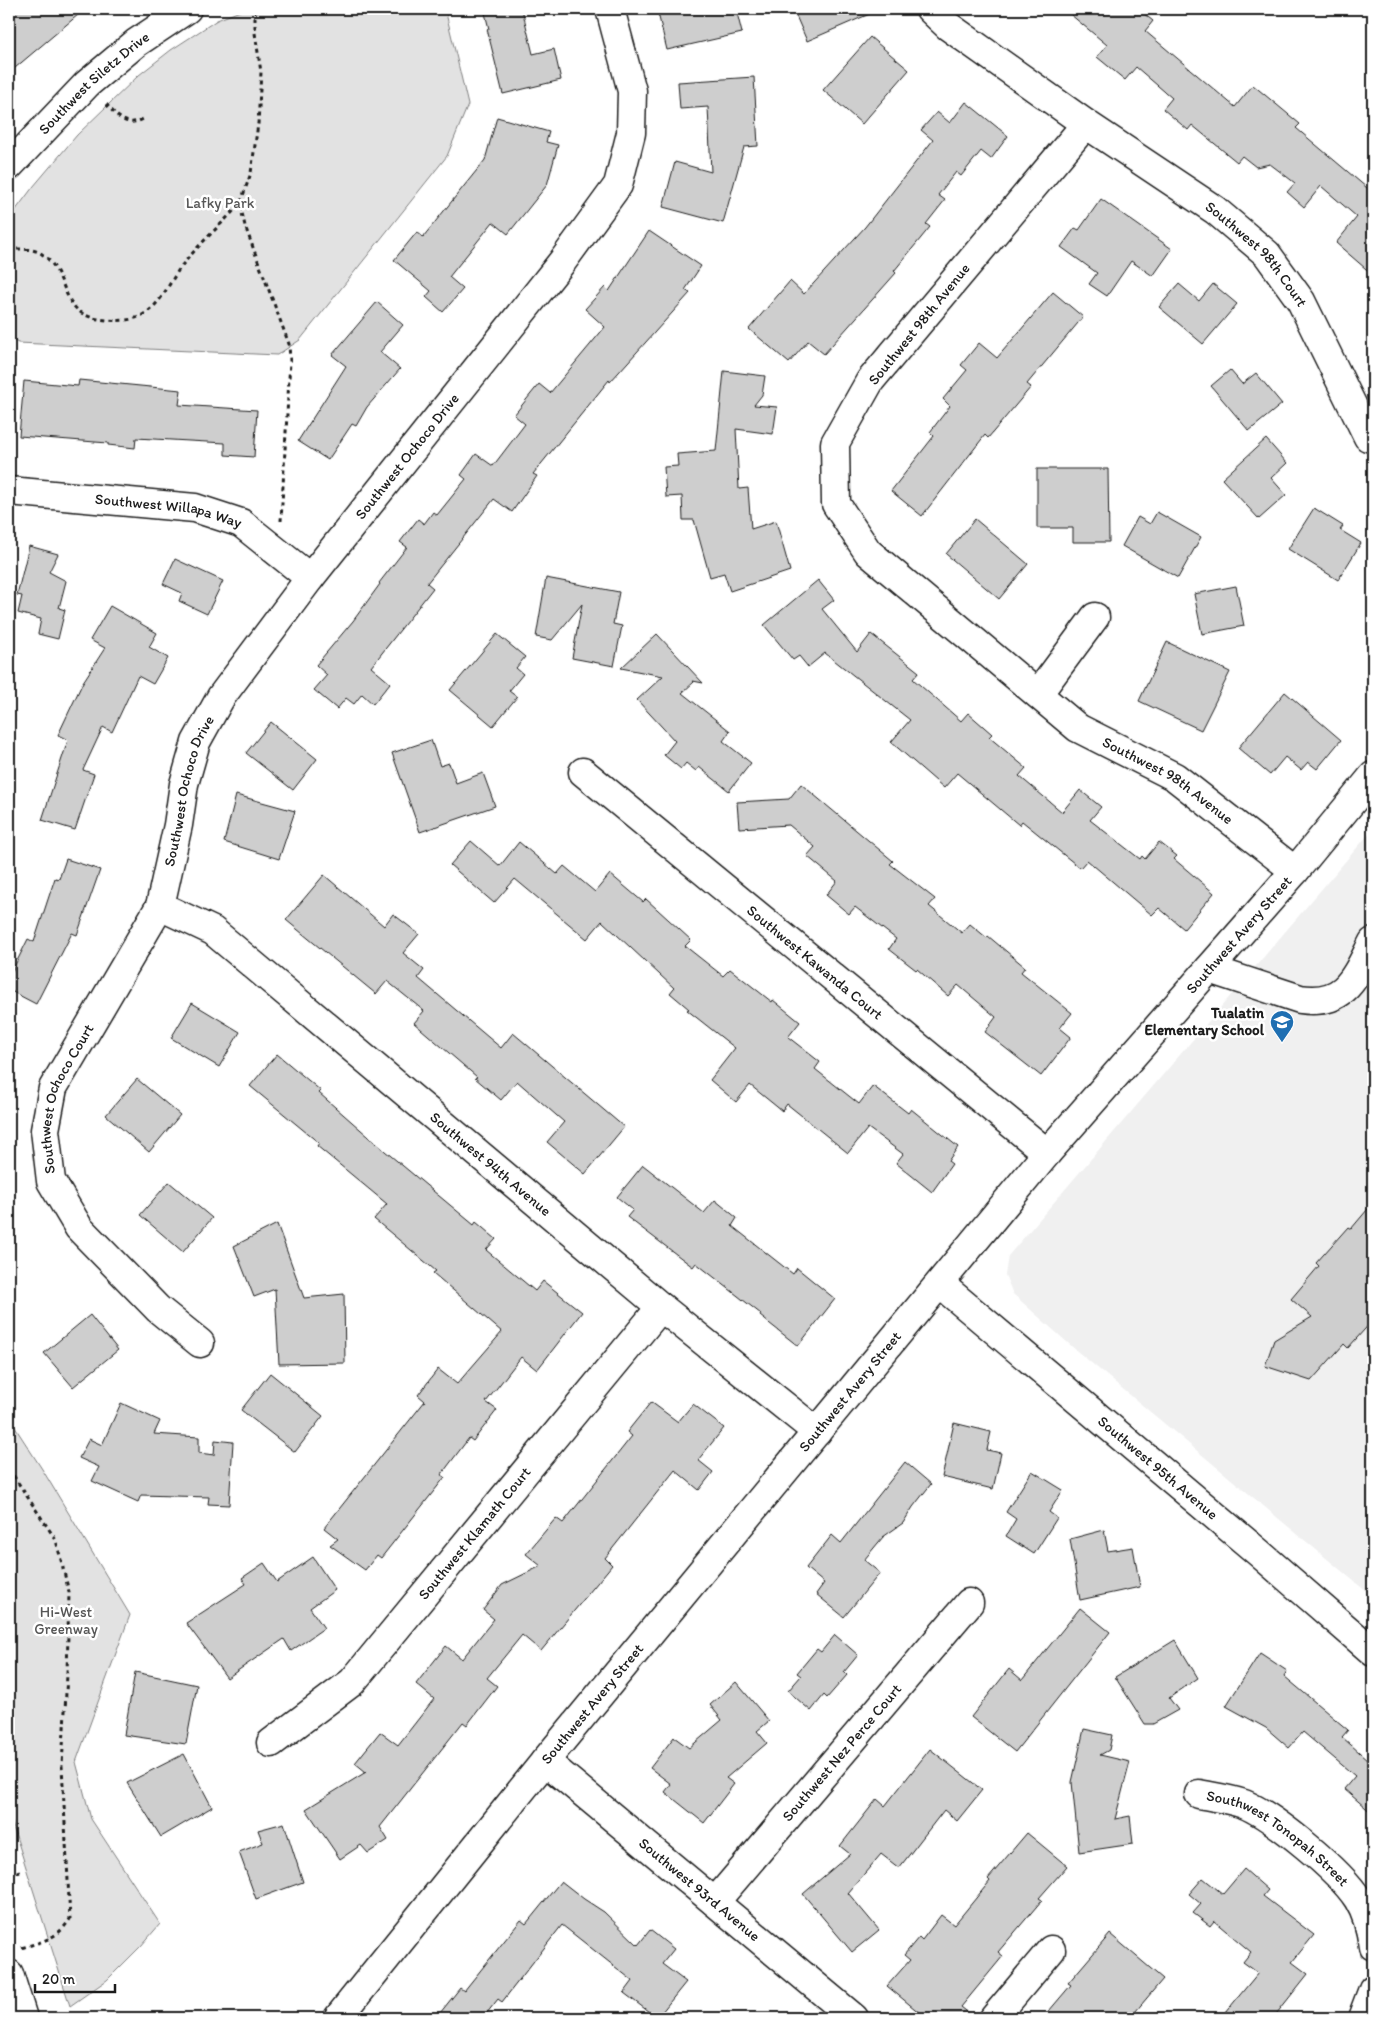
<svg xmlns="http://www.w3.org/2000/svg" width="1382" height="2027" viewBox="0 0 1382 2027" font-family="Itim,sans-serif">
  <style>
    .built { fill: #f0f0f0 }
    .green { fill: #e2e2e2; stroke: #7f7f7f }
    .building { fill: #cecece; stroke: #1c1c1c }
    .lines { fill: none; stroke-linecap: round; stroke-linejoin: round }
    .minor-casing { stroke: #1c1c1c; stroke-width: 31 }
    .major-casing { stroke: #1c1c1c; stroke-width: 31 }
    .path { stroke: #1c1c1c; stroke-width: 3; stroke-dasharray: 4 4; stroke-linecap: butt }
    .minor { stroke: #fff; stroke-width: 28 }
    .major { stroke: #fff; stroke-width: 28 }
    .labels { text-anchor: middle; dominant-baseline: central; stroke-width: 5; stroke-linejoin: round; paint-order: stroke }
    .street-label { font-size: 15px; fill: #1c1c1c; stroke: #fff }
    .park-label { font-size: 15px; fill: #575757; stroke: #fff }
    .poi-label { font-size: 15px; font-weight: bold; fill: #1c1c1c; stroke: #fff; text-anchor: end }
  </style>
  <rect width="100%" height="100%" fill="#fff"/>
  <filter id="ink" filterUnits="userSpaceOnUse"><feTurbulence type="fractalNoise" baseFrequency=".02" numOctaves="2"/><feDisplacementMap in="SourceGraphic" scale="10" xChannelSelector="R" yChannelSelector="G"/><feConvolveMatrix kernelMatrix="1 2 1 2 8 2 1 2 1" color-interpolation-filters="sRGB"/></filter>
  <g filter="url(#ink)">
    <path class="built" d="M 1373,829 L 1373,1597 L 1077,1351 L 1013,1294 L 1005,1275 L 1008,1256 Z"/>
    <path class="green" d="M 245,9 L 445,9 L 468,105 L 447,156 L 300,340 L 277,355 L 18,343 L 9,338 L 9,219 L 33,187 L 77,135 L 139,75 L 171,50 L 217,20 Z
      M 9,1418 L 42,1469 L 130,1615 L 76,1762 L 91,1819 L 160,1924 L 141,1946 L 107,1980 L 70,2006 L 9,1814 Z"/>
    <path class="building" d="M 9,9 L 85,9 L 9,73 Z
      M 484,9 L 522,9 L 533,54 L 554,49 L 561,80 L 503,94 L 487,29 L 489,29 Z
      M 657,9 L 722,9 L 724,15 L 737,13 L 742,33 L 667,50 Z
      M 793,9 L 881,9 L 807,41 Z
      M 1064,9 L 1138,9 L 1153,21 L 1145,31 L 1235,107 L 1253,85 L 1300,124 L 1296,128 L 1373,193 L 1373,275 L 1336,243 L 1357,217 L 1321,186 L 1304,207 L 1287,192 L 1295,183 L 1270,164 L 1256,167 L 1242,156 L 1237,162 L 1192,125 L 1188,130 L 1163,109 L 1172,98 L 1136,67 L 1125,80 L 1097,57 L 1107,45 Z
      M 870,37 L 909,70 L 862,124 L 823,90 Z
      M 754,77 L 758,146 L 744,147 L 723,223 L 663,207 L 675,162 L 711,172 L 708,107 L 680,109 L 678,82 Z
      M 966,102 L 1008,136 L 991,159 L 981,151 L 961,176 L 956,172 L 938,195 L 945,200 L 926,224 L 930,227 L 894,271 L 896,273 L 824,354 L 808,341 L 789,363 L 749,329 L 790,281 L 804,294 L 865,227 L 933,140 L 921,130 L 937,112 L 950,123 Z
      M 497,117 L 549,132 L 546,142 L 558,145 L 547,185 L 508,234 L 493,222 L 449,277 L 463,289 L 443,312 L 426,297 L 431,291 L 394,260 L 417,232 L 423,237 L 485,160 Z
      M 1101,199 L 1172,249 L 1153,276 L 1131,261 L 1107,296 L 1089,284 L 1097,273 L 1061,247 L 1075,228 L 1079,230 Z
      M 649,231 L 701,266 L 685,290 L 690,293 L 610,382 L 609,380 L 533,474 L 537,476 L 512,512 L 494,499 L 427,583 L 433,588 L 371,667 L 390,683 L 373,704 L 362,694 L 354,704 L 346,698 L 337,709 L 314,690 L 327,675 L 316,665 L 353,621 L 380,584 L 379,583 L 407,547 L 400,542 L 418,519 L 424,524 L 433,512 L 437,515 L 466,479 L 461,475 L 476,454 L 493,466 L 525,424 L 514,415 L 539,384 L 550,393 L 605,327 L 585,309 L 605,287 L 609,291 Z
      M 1179,284 L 1199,301 L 1213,284 L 1237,304 L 1203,344 L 1159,307 Z
      M 1053,292 L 1083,317 L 1027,384 L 1031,387 L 988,438 L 985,435 L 922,516 L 891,491 L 934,436 L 930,432 L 950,406 L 943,399 L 967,370 L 961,365 L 979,343 L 997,358 Z
      M 377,302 L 403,325 L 380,352 L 400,369 L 367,407 L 356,426 L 352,424 L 328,460 L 298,441 L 346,366 L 332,355 Z
      M 1230,370 L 1242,384 L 1256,373 L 1282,404 L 1249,431 L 1211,386 Z
      M 724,371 L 765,376 L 762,395 L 754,405 L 777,407 L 773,434 L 736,429 L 739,489 L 748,488 L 751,529 L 776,521 L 790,571 L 730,591 L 724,573 L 710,577 L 694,520 L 683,520 L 682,496 L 666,497 L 664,467 L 678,466 L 677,454 L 716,451 Z
      M 79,380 L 181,390 L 179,405 L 257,410 L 254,457 L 225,455 L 225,443 L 136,438 L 135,448 L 108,445 L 108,443 L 19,436 L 24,381 L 78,386 Z
      M 1266,439 L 1287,463 L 1271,478 L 1286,495 L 1259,519 L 1222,479 Z
      M 1037,469 L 1108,469 L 1109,542 L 1073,542 L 1073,528 L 1037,528 Z
      M 1314,508 L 1343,526 L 1340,530 L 1361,543 L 1338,580 L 1288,549 Z
      M 1157,512 L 1201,537 L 1178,578 L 1122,546 L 1138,517 L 1150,524 Z
      M 975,519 L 1028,564 L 999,599 L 946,554 Z
      M 29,546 L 58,554 L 49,572 L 66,581 L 59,608 L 65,610 L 58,639 L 38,634 L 41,619 L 18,613 L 22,596 L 17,595 Z
      M 175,559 L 223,581 L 207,614 L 179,601 L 182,593 L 163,584 Z
      M 546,578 L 619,592 L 613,624 L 622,626 L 614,666 L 572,658 L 582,604 L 552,640 L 536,637 Z
      M 818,580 L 834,600 L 822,609 L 857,652 L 871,634 L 919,672 L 913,679 L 961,721 L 968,713 L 992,734 L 989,737 L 1026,768 L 1019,776 L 1062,812 L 1080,790 L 1101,807 L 1090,820 L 1140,859 L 1142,856 L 1145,859 L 1159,842 L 1177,856 L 1174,859 L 1214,893 L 1184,929 L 1159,908 L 1152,915 L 1087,860 L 1080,868 L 1022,821 L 1019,825 L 957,773 L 944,788 L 891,742 L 910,720 L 825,653 L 808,667 L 799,656 L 793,660 L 764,625 Z
      M 1236,586 L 1244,626 L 1202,634 L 1194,594 Z
      M 110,606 L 157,633 L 149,647 L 168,658 L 153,684 L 138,676 L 112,732 L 103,727 L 83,770 L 94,774 L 75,830 L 42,820 L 68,740 L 58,735 L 83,682 L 105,648 L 90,640 Z
      M 497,634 L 525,657 L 516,668 L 523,674 L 509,691 L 517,697 L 493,726 L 450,690 Z
      M 657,634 L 703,683 L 693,681 L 694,682 L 682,693 L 730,731 L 723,741 L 751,763 L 729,791 L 699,767 L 696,771 L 686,763 L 681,769 L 664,755 L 675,741 L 637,700 L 663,676 L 621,668 Z
      M 1167,642 L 1230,672 L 1201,730 L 1139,701 Z
      M 1285,692 L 1341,740 L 1317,769 L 1308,762 L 1301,770 L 1285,757 L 1270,775 L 1238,748 Z
      M 271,722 L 317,759 L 293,790 L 246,753 Z
      M 431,740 L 440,766 L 449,763 L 456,783 L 483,773 L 495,806 L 420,832 L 392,753 Z
      M 801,784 L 893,861 L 890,864 L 935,899 L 929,906 L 962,933 L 970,924 L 987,938 L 988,936 L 1025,967 L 1021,972 L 1072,1013 L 1060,1028 L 1071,1037 L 1041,1076 L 985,1032 L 996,1017 L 958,985 L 948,996 L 917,969 L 916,970 L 889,949 L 896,939 L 855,907 L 849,914 L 826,895 L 837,881 L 807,856 L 815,847 L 789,825 L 739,828 L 737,802 L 789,799 Z
      M 236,795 L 295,811 L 279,859 L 224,842 Z
      M 471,841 L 500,866 L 519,842 L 557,874 L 564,866 L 595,892 L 610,874 L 643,902 L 646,899 L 691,940 L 685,946 L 723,976 L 730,969 L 772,1002 L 773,1000 L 800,1022 L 788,1037 L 820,1062 L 815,1069 L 859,1104 L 873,1086 L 908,1113 L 911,1109 L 958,1147 L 948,1161 L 952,1164 L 932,1192 L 896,1163 L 903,1154 L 868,1128 L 848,1153 L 787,1104 L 782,1111 L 750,1085 L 736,1102 L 710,1080 L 735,1048 L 687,1010 L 689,1009 L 670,993 L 674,988 L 602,921 L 587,939 L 515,879 L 494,903 L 450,865 Z
      M 66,859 L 100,870 L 77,935 L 72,933 L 36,1004 L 9,990 L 9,977 L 28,939 L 34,942 L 55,878 L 59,879 Z
      M 324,875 L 384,926 L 393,914 L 419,934 L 403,953 L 424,970 L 418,978 L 501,1048 L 513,1033 L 624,1127 L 585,1174 L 547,1142 L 564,1122 L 517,1081 L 501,1100 L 475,1078 L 477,1077 L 414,1023 L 424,1011 L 387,981 L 376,994 L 286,920 Z
      M 192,1003 L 240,1032 L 219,1067 L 171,1038 Z
      M 277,1054 L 321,1091 L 319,1093 L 385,1151 L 474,1225 L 476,1222 L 496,1239 L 486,1250 L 535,1291 L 543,1281 L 582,1312 L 537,1370 L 521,1357 L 486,1402 L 497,1410 L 473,1441 L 469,1438 L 441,1475 L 445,1477 L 381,1558 L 377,1555 L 365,1570 L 330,1545 L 338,1539 L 324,1528 L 425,1401 L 418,1395 L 438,1369 L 457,1384 L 502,1332 L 433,1273 L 436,1271 L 374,1219 L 387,1204 L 317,1146 L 319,1143 L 250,1086 Z
      M 137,1079 L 180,1115 L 149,1152 L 106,1115 Z
      M 643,1165 L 704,1213 L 715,1200 L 737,1218 L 732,1226 L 793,1274 L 797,1268 L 835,1299 L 798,1346 L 760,1316 L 761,1314 L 696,1263 L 693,1267 L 627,1217 L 633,1210 L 617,1197 Z
      M 169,1182 L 212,1218 L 183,1252 L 140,1215 Z
      M 1373,1203 L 1373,1320 L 1348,1348 L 1344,1344 L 1311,1381 L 1265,1366 L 1274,1340 L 1312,1317 L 1291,1299 L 1319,1266 L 1316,1263 L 1348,1227 L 1351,1229 Z
      M 277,1224 L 304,1298 L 344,1294 L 345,1363 L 279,1364 L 275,1289 L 254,1297 L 234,1246 Z
      M 90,1315 L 118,1350 L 73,1387 L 44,1353 Z
      M 270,1373 L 323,1416 L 295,1452 L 241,1410 Z
      M 651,1402 L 678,1422 L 693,1404 L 724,1428 L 698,1460 L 713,1472 L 699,1490 L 675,1470 L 605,1558 L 612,1565 L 541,1651 L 522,1635 L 487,1678 L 497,1686 L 467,1725 L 463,1722 L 380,1827 L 388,1840 L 368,1853 L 361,1845 L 340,1859 L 306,1809 L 366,1772 L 355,1763 L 380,1732 L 398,1745 L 434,1699 L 416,1684 L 446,1646 L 462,1659 L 494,1619 L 483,1610 L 502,1585 L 541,1566 L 526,1554 L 556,1518 L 563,1523 L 632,1436 L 627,1432 Z
      M 121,1403 L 160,1421 L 154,1434 L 199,1437 L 199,1453 L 214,1455 L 215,1440 L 233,1442 L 229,1505 L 208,1504 L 209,1497 L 141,1495 L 138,1502 L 92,1481 L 99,1467 L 79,1458 L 89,1439 L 102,1445 Z
      M 954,1423 L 991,1432 L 987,1450 L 1001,1453 L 993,1489 L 942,1477 Z
      M 905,1462 L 931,1484 L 913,1507 L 903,1523 L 883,1537 L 864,1560 L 880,1573 L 844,1617 L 816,1594 L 824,1583 L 806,1568 L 832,1535 L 841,1543 Z
      M 1032,1471 L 1063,1490 L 1049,1512 L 1057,1518 L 1034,1554 L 1006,1536 L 1016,1519 L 1006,1512 Z
      M 1104,1530 L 1108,1551 L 1133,1547 L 1140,1587 L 1080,1600 L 1070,1539 Z
      M 313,1557 L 335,1590 L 310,1608 L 324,1628 L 291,1651 L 284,1639 L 227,1678 L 186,1623 L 246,1584 L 242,1578 L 264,1563 L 277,1582 Z
      M 1080,1608 L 1110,1632 L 1015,1752 L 971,1717 L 1009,1669 L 1022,1680 Z
      M 835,1635 L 858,1655 L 844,1672 L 847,1675 L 827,1698 L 824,1695 L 811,1711 L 788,1691 L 801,1676 L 797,1673 L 817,1649 L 821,1652 Z
      M 1175,1640 L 1198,1678 L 1169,1698 L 1178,1710 L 1153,1724 L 1145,1724 L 1115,1677 Z
      M 1260,1653 L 1287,1671 L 1284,1676 L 1348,1730 L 1342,1737 L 1368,1760 L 1373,1754 L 1373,1814 L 1344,1789 L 1355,1776 L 1303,1732 L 1289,1748 L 1266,1728 L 1226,1706 Z
      M 135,1672 L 197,1685 L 186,1744 L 124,1735 Z
      M 736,1682 L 769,1721 L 757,1731 L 767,1743 L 726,1778 L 734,1784 L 704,1823 L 665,1792 L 671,1784 L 650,1768 L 674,1737 L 689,1748 L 722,1720 L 710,1705 Z
      M 1084,1729 L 1112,1735 L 1109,1750 L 1100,1755 L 1130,1762 L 1115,1819 L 1130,1816 L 1133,1844 L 1079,1852 L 1072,1782 Z
      M 930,1749 L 982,1790 L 957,1821 L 944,1810 L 899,1868 L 881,1854 L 848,1893 L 879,1930 L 852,1952 L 803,1894 L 850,1854 L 840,1846 L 877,1799 L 885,1806 Z
      M 184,1754 L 212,1807 L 161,1837 L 127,1783 Z
      M 284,1823 L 303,1882 L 256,1899 L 239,1852 L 263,1843 L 258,1830 Z
      M 1027,1833 L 1067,1866 L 1039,1898 L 1042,1900 L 998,1952 L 1003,1956 L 961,2007 L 975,2018 L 926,2018 L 887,1986 L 910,1960 L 904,1955 L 919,1937 L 922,1940 L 941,1915 L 954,1925 L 990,1881 L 988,1879 Z
      M 1244,1869 L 1268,1890 L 1263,1896 L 1314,1935 L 1292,1962 L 1308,1974 L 1273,2018 L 1221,2018 L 1258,1973 L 1243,1962 L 1251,1952 L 1214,1921 L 1210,1926 L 1193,1913 L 1201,1904 L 1189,1894 L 1203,1878 L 1223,1894 Z
      M 561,1881 L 584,1899 L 604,1912 L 638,1945 L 650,1930 L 674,1949 L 662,1964 L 686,1982 L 657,2018 L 624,1993 L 633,1981 L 562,1925 L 502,2002 L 498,1999 L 483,2018 L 436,2018 L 460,1988 L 464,1991 L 521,1920 L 526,1924 Z
      M 1110,1934 L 1163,1979 L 1130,2018 L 1043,2018 L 1071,1985 L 1068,1983 Z"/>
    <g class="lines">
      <g class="minor-casing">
        <g id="minor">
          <path id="s1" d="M 930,9 L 948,26 L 1086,124 L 1215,210 L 1267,254 L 1301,301 L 1368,437"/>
          <path id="s2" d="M 1086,124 L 870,381 L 835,443 L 836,504 L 868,552 L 1078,728 L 1175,777 L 1295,871"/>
          <path id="s3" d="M 9,166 L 87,84 L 136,43 L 187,9"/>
          <path id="s4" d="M 9,491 L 195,508 L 241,523 L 310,578"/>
          <path d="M 1038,694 L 1095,617"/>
          <path id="s5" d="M 583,772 L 1047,1153"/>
          <path id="s6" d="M 160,906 L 213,931 L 661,1307 L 817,1432"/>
          <path d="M 1209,969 L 1300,999 C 1346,1006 1355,977 1373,942"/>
          <path id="s7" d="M 940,1284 L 1259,1553 L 1373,1652"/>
          <path id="s8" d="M 200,1343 L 158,1309 L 79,1228 L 51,1181 L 45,1130 L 53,1088 L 160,906 L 178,825 L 184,784 L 196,742 L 221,697 L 310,578 L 562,262 L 618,185 L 631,133 L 632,91 L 610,9"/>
          <path id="s9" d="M 271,1743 L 352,1682 L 661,1307"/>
          <path id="s10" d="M 545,1761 L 854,2018"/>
          <path id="s11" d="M 1199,1794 C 1214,1797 1230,1799 1244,1804 C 1275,1817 1340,1871 1358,1899 C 1366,1912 1371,1930 1373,1946"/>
          <path id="s12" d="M 715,1902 L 969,1603"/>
          <path d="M 994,2018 L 1051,1950"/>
          <path d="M 1362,2018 L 1373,1989"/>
        </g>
      </g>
      <g class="major-casing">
        <g id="major">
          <path d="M 9,1974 L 23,2018"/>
          <path id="s13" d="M 338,2018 L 545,1761 L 1047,1153 L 1295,871 L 1373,776"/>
        </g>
      </g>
      <path class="path" d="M 255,9 L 255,33 L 261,72 L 258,124 L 251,173 L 240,204 L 245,226 L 289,344 L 290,361 L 281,521
        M 106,104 C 117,116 126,128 143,119
        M 9,249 C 19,249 34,248 42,254 C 73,277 56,317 107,320 C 120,321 133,321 144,314 C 162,304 171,278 184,263 C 201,242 221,225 239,205
        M 9,1469 L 56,1540 L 69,1592 L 67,1674 L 62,1766 L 70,1919 C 57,1940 40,1942 18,1949
        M 9,1875 L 20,1871"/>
      <use href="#minor" class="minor"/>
      <use href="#major" class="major"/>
    </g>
  </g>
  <defs>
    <g id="school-pin" transform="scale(1.25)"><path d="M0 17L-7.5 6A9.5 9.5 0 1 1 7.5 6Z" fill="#1f6fb2" stroke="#fff"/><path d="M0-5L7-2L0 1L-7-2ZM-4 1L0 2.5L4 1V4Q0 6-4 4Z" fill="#fff"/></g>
  </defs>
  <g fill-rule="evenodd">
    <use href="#school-pin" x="1282" y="1022"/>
  </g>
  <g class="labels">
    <g class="street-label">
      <text stroke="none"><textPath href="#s3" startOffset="119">Southwest Siletz Drive</textPath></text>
      <text stroke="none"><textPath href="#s1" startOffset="410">Southwest 98th Court</textPath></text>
      <text transform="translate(919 324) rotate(-51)">Southwest 98th Avenue</text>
      <text stroke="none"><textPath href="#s8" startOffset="1051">Southwest Ochoco Drive</textPath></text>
      <text stroke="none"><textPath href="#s4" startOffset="161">Southwest Willapa Way</textPath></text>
      <text stroke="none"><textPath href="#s2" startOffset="904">Southwest 98th Avenue</textPath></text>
      <text stroke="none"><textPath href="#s8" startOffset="646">Southwest Ochoco Drive</textPath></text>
      <text stroke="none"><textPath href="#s13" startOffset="1409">Southwest Avery Street</textPath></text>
      <text stroke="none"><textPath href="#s5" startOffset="300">Southwest Kawanda Court</textPath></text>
      <text stroke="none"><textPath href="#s8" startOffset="309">Southwest Ochoco Court</textPath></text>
      <text stroke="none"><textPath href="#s6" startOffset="421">Southwest 94th Avenue</textPath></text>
      <text stroke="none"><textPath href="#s13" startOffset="809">Southwest Avery Street</textPath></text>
      <text stroke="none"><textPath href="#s7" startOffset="285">Southwest 95th Avenue</textPath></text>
      <text stroke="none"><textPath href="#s9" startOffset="294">Southwest Klamath Court</textPath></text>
      <text stroke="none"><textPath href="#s13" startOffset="404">Southwest Avery Street</textPath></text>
      <text stroke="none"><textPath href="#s12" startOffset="196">Southwest Nez Perce Court</textPath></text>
      <text stroke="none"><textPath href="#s11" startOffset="92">Southwest Tonopah Street</textPath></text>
      <text stroke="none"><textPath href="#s10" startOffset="201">Southwest 93rd Avenue</textPath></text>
    </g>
    <g class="park-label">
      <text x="220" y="203">Lafky Park</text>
      <text x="66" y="1612">Hi-West<tspan x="66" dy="17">Greenway</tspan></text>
    </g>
    <g class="poi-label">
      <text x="1264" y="1013">Tualatin<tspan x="1264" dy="17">Elementary School</tspan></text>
    </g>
  </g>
  <rect width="1382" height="2027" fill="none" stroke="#fff" stroke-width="30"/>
  <rect x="15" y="15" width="1352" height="1997" fill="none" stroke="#1c1c1c" stroke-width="2" filter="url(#ink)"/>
  <path d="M35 1984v8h80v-8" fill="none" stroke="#1c1c1c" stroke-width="2.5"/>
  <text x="42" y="1984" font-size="15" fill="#1c1c1c" stroke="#ffffff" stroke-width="4" paint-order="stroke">20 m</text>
</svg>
